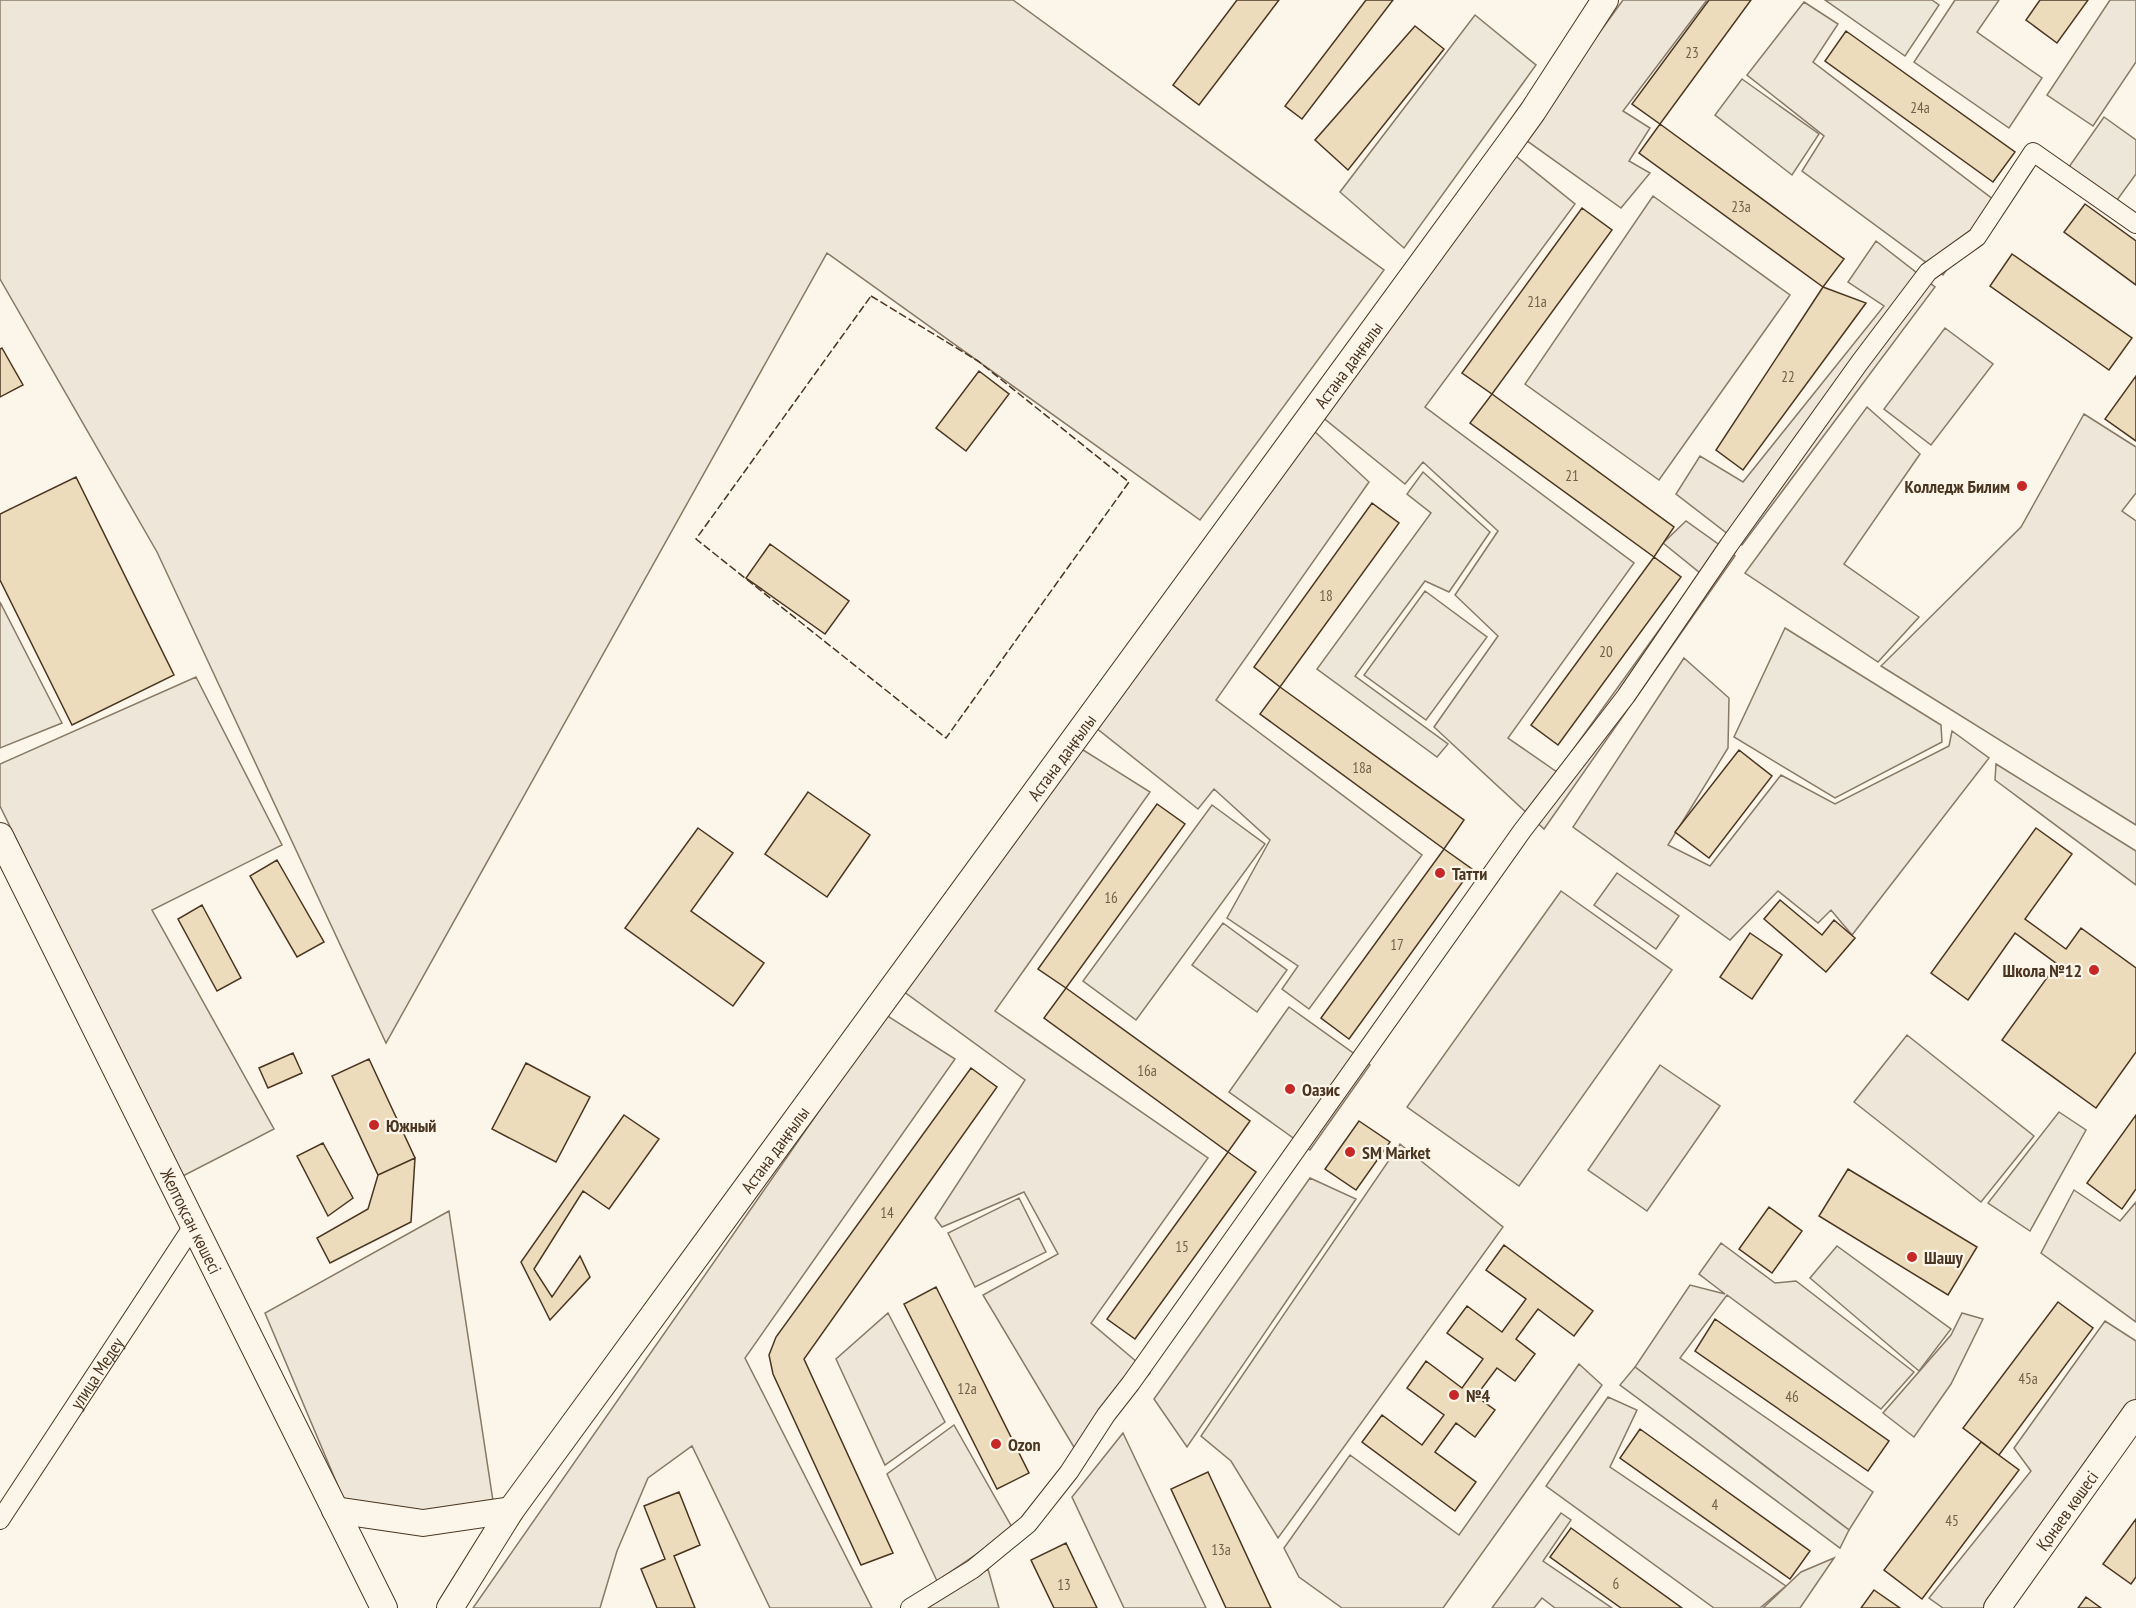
<svg xmlns="http://www.w3.org/2000/svg" width="2136" height="1608" viewBox="0 0 2136 1608" font-family="'PT Sans Narrow',sans-serif">
  <style>
    .green { fill: #ede6d9; stroke: #887966; stroke-width: 1.5 }
    .parking { fill: #ede7d9; stroke: #887966; stroke-width: 1.5 }
    .building { fill: #ecdcbc; stroke: #4a3520; stroke-width: 1.5 }
    .lines { fill: none; stroke-linecap: round; stroke-linejoin: round }
    .street-casing { stroke: #4a3520; stroke-width: 20 }
    .secondary-casing { stroke: #4a3520; stroke-width: 28 }
    .street { stroke: #fbf6e9; stroke-width: 18 }
    .secondary { stroke: #fbf6e9; stroke-width: 26 }
    .fence { stroke: #4a3520; stroke-width: 1.5; stroke-dasharray: 8 3; stroke-linecap: butt }
    .poi-dot { fill: #c62828; stroke: #fbf6e9; stroke-width: 2 }
    .labels { text-anchor: middle; dominant-baseline: central; stroke-width: 4.5; stroke-linejoin: round; paint-order: stroke }
    .number-label { font-size: 15px; fill: #725f47 }
    .street-label { font-size: 18px; fill: #4a3520; stroke: #fbf6e9 }
    .poi-label { font-size: 18px; font-weight: bold; fill: #4a3520; stroke: #fbf6e9; text-anchor: start }
  </style>
  <rect width="100%" height="100%" fill="#fbf6e9"/>
  <path class="green" d="M 0,0 L 1013,0 L 1384,270 L 1200,520 L 827,253 L 386,1043 L 157,552 L 0,279 Z
    M 1623,0 L 1707,0 L 1623,111 L 1650,128 L 1629,161 L 1650,173 L 1621,208 L 1523,138 Z
    M 1955,0 L 1999,0 L 1977,32 L 2042,78 L 2009,128 L 1914,62 Z
    M 2110,0 L 2136,0 L 2136,62 L 2093,126 L 2047,95 Z
    M 1804,2 L 1838,24 L 1813,62 L 1994,200 L 1943,275 L 1802,171 L 1824,136 L 1747,75 Z
    M 1512,153 L 1575,204 L 1425,407 L 1634,563 L 1508,738 L 1557,772 L 1700,573 L 1663,543 L 1686,521 L 1735,556 L 1544,829 L 1434,727 L 1498,636 L 1455,595 L 1498,531 L 1423,462 L 1405,484 L 1321,416 Z
    M 1653,196 L 1790,295 L 1659,480 L 1525,384 Z
    M 1876,241 L 1935,287 L 1742,545 L 1676,494 L 1700,456 L 1743,482 L 1884,306 L 1848,282 Z
    M 1945,328 L 1993,364 L 1931,445 L 1884,409 Z
    M 1867,407 L 1920,454 L 1844,564 L 1919,617 L 1878,662 L 1745,573 Z
    M 2084,414 L 2136,447 L 2136,493 L 2122,511 L 2136,521 L 2136,825 L 1881,666 L 2021,527 Z
    M 1312,429 L 1369,482 L 1216,700 L 1422,855 L 1309,1009 L 1282,989 L 1298,966 L 1227,918 L 1270,840 L 1214,789 L 1198,809 L 1095,727 Z
    M 1425,591 L 1487,637 L 1426,720 L 1364,675 Z
    M 1684,658 L 1729,698 L 1728,748 L 1668,845 L 1710,866 L 1781,775 L 1835,804 L 1949,746 L 1952,731 L 1989,758 L 1852,935 L 1831,910 L 1818,923 L 1778,891 L 1730,940 L 1573,827 Z
    M 196,677 L 282,845 L 152,910 L 274,1129 L 181,1177 L 0,806 L 0,764 Z
    M 1080,748 L 1150,792 L 995,1011 L 1208,1158 L 1091,1323 L 1150,1373 L 1078,1454 L 983,1295 L 1058,1254 L 1024,1192 L 942,1227 L 935,1218 L 1025,1080 L 903,991 Z
    M 1996,764 L 2136,851 L 2136,885 L 1995,780 Z
    M 1617,873 L 1679,916 L 1656,949 L 1594,905 Z
    M 1561,891 L 1672,970 L 1519,1186 L 1407,1107 Z
    M 1223,923 L 1287,970 L 1257,1012 L 1192,965 Z
    M 886,1015 L 955,1059 L 745,1358 L 872,1608 L 770,1608 L 692,1446 L 648,1478 L 617,1551 L 600,1608 L 473,1608 Z
    M 1907,1035 L 2034,1136 L 1981,1202 L 1854,1102 Z
    M 1660,1065 L 1720,1106 L 1647,1211 L 1588,1170 Z
    M 1400,1144 L 1503,1227 L 1278,1538 L 1231,1461 L 1201,1436 Z
    M 1310,1178 L 1356,1199 L 1187,1447 L 1154,1399 Z
    M 2074,1190 L 2120,1221 L 2136,1202 L 2136,1322 L 2041,1253 Z
    M 1019,1198 L 1046,1252 L 975,1287 L 948,1233 Z
    M 449,1211 L 493,1501 L 421,1516 L 346,1505 L 265,1313 Z
    M 1721,1243 L 1775,1283 L 1796,1281 L 1914,1372 L 1881,1409 L 1727,1295 L 1680,1358 L 1873,1492 L 1849,1530 L 1635,1367 L 1690,1285 L 1725,1294 L 1699,1274 Z
    M 888,1313 L 945,1422 L 885,1465 L 836,1359 Z
    M 1962,1313 L 1983,1319 L 1951,1384 L 1914,1437 L 1883,1413 L 1951,1335 Z
    M 2105,1321 L 2136,1341 L 2136,1404 L 1992,1608 L 1943,1608 L 1929,1598 L 2031,1471 L 2014,1448 Z
    M 1579,1364 L 1602,1385 L 1443,1608 L 1342,1608 L 1299,1577 L 1284,1548 L 1350,1455 L 1459,1535 Z
    M 1608,1397 L 1637,1410 L 1610,1467 L 1786,1586 L 1760,1608 L 1714,1608 L 1546,1486 Z
    M 954,1425 L 1013,1529 L 937,1581 L 887,1474 Z
    M 1123,1433 L 1206,1608 L 1124,1608 L 1072,1497 Z
    M 1561,1513 L 1571,1520 L 1543,1561 L 1612,1608 L 1555,1608 L 1542,1598 L 1534,1608 L 1492,1608 Z"/>
  <path class="parking" d="M 1825,0 L 1932,0 L 1939,5 L 1905,56 Z
    M 1475,15 L 1536,65 L 1404,248 L 1340,192 Z
    M 1742,79 L 1819,134 L 1792,175 L 1715,115 Z
    M 2104,117 L 2136,140 L 2136,174 L 2112,207 L 2064,174 Z
    M 1423,472 L 1490,532 L 1449,592 L 1425,581 L 1355,676 L 1448,744 L 1437,757 L 1317,669 L 1431,513 L 1407,494 Z
    M 0,602 L 62,723 L 0,748 Z
    M 1785,628 L 1941,725 L 1942,742 L 1835,798 L 1734,737 Z
    M 1212,805 L 1265,844 L 1136,1020 L 1083,981 Z
    M 1289,1007 L 1370,1065 L 1310,1150 L 1229,1092 Z
    M 2059,1112 L 2086,1130 L 2030,1231 L 1988,1203 Z
    M 1837,1246 L 1951,1329 L 1919,1371 L 1810,1278 Z
    M 1635,1367 L 1849,1530 L 1840,1548 L 1620,1385 Z
    M 1834,1558 L 1800,1608 L 1763,1608 L 1801,1572 Z
    M 988,1569 L 999,1608 L 918,1608 Z"/>
  <path class="building" d="M 1237,0 L 1279,0 L 1199,105 L 1173,85 Z
    M 1366,0 L 1393,0 L 1302,119 L 1285,106 Z
    M 1709,0 L 1751,0 L 1660,124 L 1632,104 Z
    M 2040,0 L 2088,0 L 2057,43 L 2026,20 Z
    M 1415,26 L 1444,49 L 1348,170 L 1315,140 Z
    M 1846,31 L 2015,152 L 1993,182 L 1825,61 Z
    M 1660,124 L 1844,259 L 1823,287 L 1639,153 Z
    M 2085,204 L 2136,241 L 2136,285 L 2064,232 Z
    M 1582,208 L 1612,230 L 1492,394 L 1462,373 Z
    M 2012,254 L 2132,338 L 2109,370 L 1990,286 Z
    M 1823,287 L 1866,303 L 1743,470 L 1716,450 Z
    M 2,348 L 23,385 L 0,397 L 0,349 Z
    M 979,371 L 1009,394 L 966,451 L 936,428 Z
    M 2136,376 L 2136,441 L 2105,419 Z
    M 1492,394 L 1674,527 L 1654,557 L 1470,423 Z
    M 76,477 L 174,675 L 72,725 L 0,580 L 0,514 Z
    M 1372,503 L 1399,523 L 1280,687 L 1254,667 Z
    M 770,544 L 849,601 L 825,634 L 746,578 Z
    M 1654,557 L 1681,577 L 1558,745 L 1531,725 Z
    M 1280,687 L 1464,820 L 1444,849 L 1260,714 Z
    M 1739,750 L 1772,776 L 1709,858 L 1675,832 Z
    M 808,792 L 870,835 L 827,897 L 765,854 Z
    M 1157,804 L 1185,824 L 1066,988 L 1038,969 Z
    M 698,828 L 733,853 L 691,911 L 764,963 L 733,1006 L 625,928 Z
    M 2036,828 L 2072,854 L 2025,919 L 2066,949 L 2081,928 L 2136,968 L 2136,1052 L 2096,1108 L 2002,1040 L 2057,964 L 2015,933 L 1968,1000 L 1931,973 Z
    M 1444,849 L 1472,869 L 1349,1039 L 1321,1018 Z
    M 277,860 L 324,942 L 297,957 L 250,876 Z
    M 1780,900 L 1822,935 L 1834,920 L 1855,938 L 1826,972 L 1764,919 Z
    M 202,905 L 241,978 L 217,991 L 178,919 Z
    M 1750,933 L 1782,955 L 1752,999 L 1720,977 Z
    M 1066,988 L 1250,1121 L 1228,1152 L 1044,1018 Z
    M 293,1053 L 302,1073 L 268,1088 L 259,1068 Z
    M 369,1059 L 415,1158 L 378,1175 L 332,1076 Z
    M 526,1063 L 590,1097 L 556,1162 L 492,1129 Z
    M 971,1068 L 997,1087 L 804,1359 L 893,1553 L 861,1565 L 773,1374 L 769,1355 L 776,1337 Z
    M 624,1115 L 659,1139 L 609,1209 L 583,1191 L 534,1269 L 552,1297 L 580,1256 L 590,1277 L 550,1320 L 521,1262 Z
    M 2136,1115 L 2136,1189 L 2122,1209 L 2087,1183 Z
    M 1359,1121 L 1390,1142 L 1356,1190 L 1325,1169 Z
    M 323,1143 L 353,1198 L 328,1216 L 297,1156 Z
    M 1228,1152 L 1256,1172 L 1135,1339 L 1107,1319 Z
    M 415,1158 L 411,1222 L 330,1263 L 317,1238 L 368,1209 L 378,1175 Z
    M 1848,1169 L 1977,1247 L 1948,1295 L 1819,1216 Z
    M 1769,1207 L 1802,1231 L 1772,1273 L 1739,1249 Z
    M 1504,1245 L 1593,1311 L 1574,1336 L 1538,1309 L 1516,1339 L 1535,1354 L 1515,1381 L 1497,1368 L 1476,1396 L 1495,1410 L 1475,1437 L 1456,1423 L 1435,1452 L 1476,1482 L 1455,1511 L 1362,1442 L 1382,1415 L 1422,1445 L 1444,1415 L 1407,1388 L 1426,1361 L 1462,1388 L 1483,1359 L 1447,1333 L 1467,1306 L 1502,1332 L 1526,1299 L 1486,1270 Z
    M 936,1287 L 1029,1473 L 997,1489 L 904,1304 Z
    M 2058,1302 L 2093,1328 L 1999,1455 L 1963,1428 Z
    M 1715,1319 L 1889,1441 L 1868,1471 L 1695,1351 Z
    M 1640,1429 L 1810,1551 L 1790,1579 L 1620,1458 Z
    M 1981,1442 L 2019,1470 L 1922,1599 L 1884,1570 Z
    M 1208,1472 L 1271,1608 L 1226,1608 L 1171,1489 Z
    M 679,1492 L 700,1545 L 674,1556 L 695,1608 L 657,1608 L 641,1569 L 665,1559 L 644,1506 Z
    M 2136,1519 L 2136,1577 L 2131,1584 L 2103,1564 Z
    M 1571,1528 L 1682,1608 L 1621,1608 L 1550,1557 Z
    M 1066,1543 L 1097,1608 L 1054,1608 L 1031,1560 Z
    M 1874,1590 L 1900,1608 L 1861,1608 Z
    M 2086,1597 L 2101,1608 L 2078,1608 Z"/>
  <g class="lines">
    <g class="street-casing">
      <g id="street">
        <path id="s1" d="M 0,1520 L 193,1226"/>
        <path d="M 910,1608 L 973,1569 L 1028,1524 L 1069,1472 L 1106,1415 L 1131,1383 L 1522,831 L 1626,696 L 1729,545 L 1860,362 L 1928,272 L 1977,237 L 2033,152 L 2136,224"/>
      </g>
    </g>
    <g class="secondary-casing">
      <g id="secondary">
        <path id="s2" d="M 0,836 L 384,1608"/>
        <path d="M 335,1510 L 423,1523 L 511,1510"/>
        <path id="s3" d="M 450,1608 L 511,1510 L 1510,143 L 1533,111 L 1605,0"/>
        <path id="s4" d="M 1997,1608 L 2136,1413"/>
      </g>
    </g>
    <use href="#street" class="street"/>
    <use href="#secondary" class="secondary"/>
    <path class="fence" d="M 871,296 L 978,361 L 1129,482 L 946,738 L 696,539 Z"/>
  </g>
  <g class="poi-dot">
    <circle cx="2022" cy="486" r="6"/>
    <circle cx="1440" cy="873" r="6"/>
    <circle cx="2094" cy="970" r="6"/>
    <circle cx="1290" cy="1089" r="6"/>
    <circle cx="374" cy="1125" r="6"/>
    <circle cx="1350" cy="1152" r="6"/>
    <circle cx="1912" cy="1257" r="6"/>
    <circle cx="1454" cy="1395" r="6"/>
    <circle cx="996" cy="1444" r="6"/>
  </g>
  <g class="labels">
    <g class="number-label">
      <text x="1692" y="52">23</text>
      <text x="1920" y="107">24а</text>
      <text x="1741" y="206">23а</text>
      <text x="1537" y="301">21а</text>
      <text x="1788" y="376">22</text>
      <text x="1572" y="475">21</text>
      <text x="1326" y="595">18</text>
      <text x="1606" y="651">20</text>
      <text x="1362" y="767">18а</text>
      <text x="1111" y="897">16</text>
      <text x="1397" y="944">17</text>
      <text x="1147" y="1070">16а</text>
      <text x="887" y="1212">14</text>
      <text x="1182" y="1246">15</text>
      <text x="2028" y="1378">45а</text>
      <text x="967" y="1388">12а</text>
      <text x="1792" y="1396">46</text>
      <text x="1715" y="1504">4</text>
      <text x="1952" y="1520">45</text>
      <text x="1221" y="1549">13а</text>
      <text x="1616" y="1583">6</text>
      <text x="1064" y="1584">13</text>
    </g>
    <g class="street-label">
      <text stroke="none"><textPath href="#s3" startOffset="1534">Астана даңғылы</textPath></text>
      <text stroke="none"><textPath href="#s3" startOffset="1048">Астана даңғылы</textPath></text>
      <text stroke="none"><textPath href="#s3" startOffset="562">Астана даңғылы</textPath></text>
      <text stroke="none"><textPath href="#s2" startOffset="430">Желтоқсан көшесі</textPath></text>
      <text stroke="none"><textPath href="#s1" startOffset="176">улица Медеу</textPath></text>
      <text stroke="none"><textPath href="#s4" startOffset="120">Қонаев көшесі</textPath></text>
    </g>
    <g class="poi-label">
      <text x="2010" y="486" text-anchor="end">Колледж Билим</text>
      <text x="1452" y="873">Татти</text>
      <text x="2082" y="970" text-anchor="end">Школа №12</text>
      <text x="1302" y="1089">Оазис</text>
      <text x="386" y="1125">Южный</text>
      <text x="1362" y="1152">SM Market</text>
      <text x="1924" y="1257">Шашу</text>
      <text x="1466" y="1395">№4</text>
      <text x="1008" y="1444">Ozon</text>
    </g>
  </g>
</svg>
